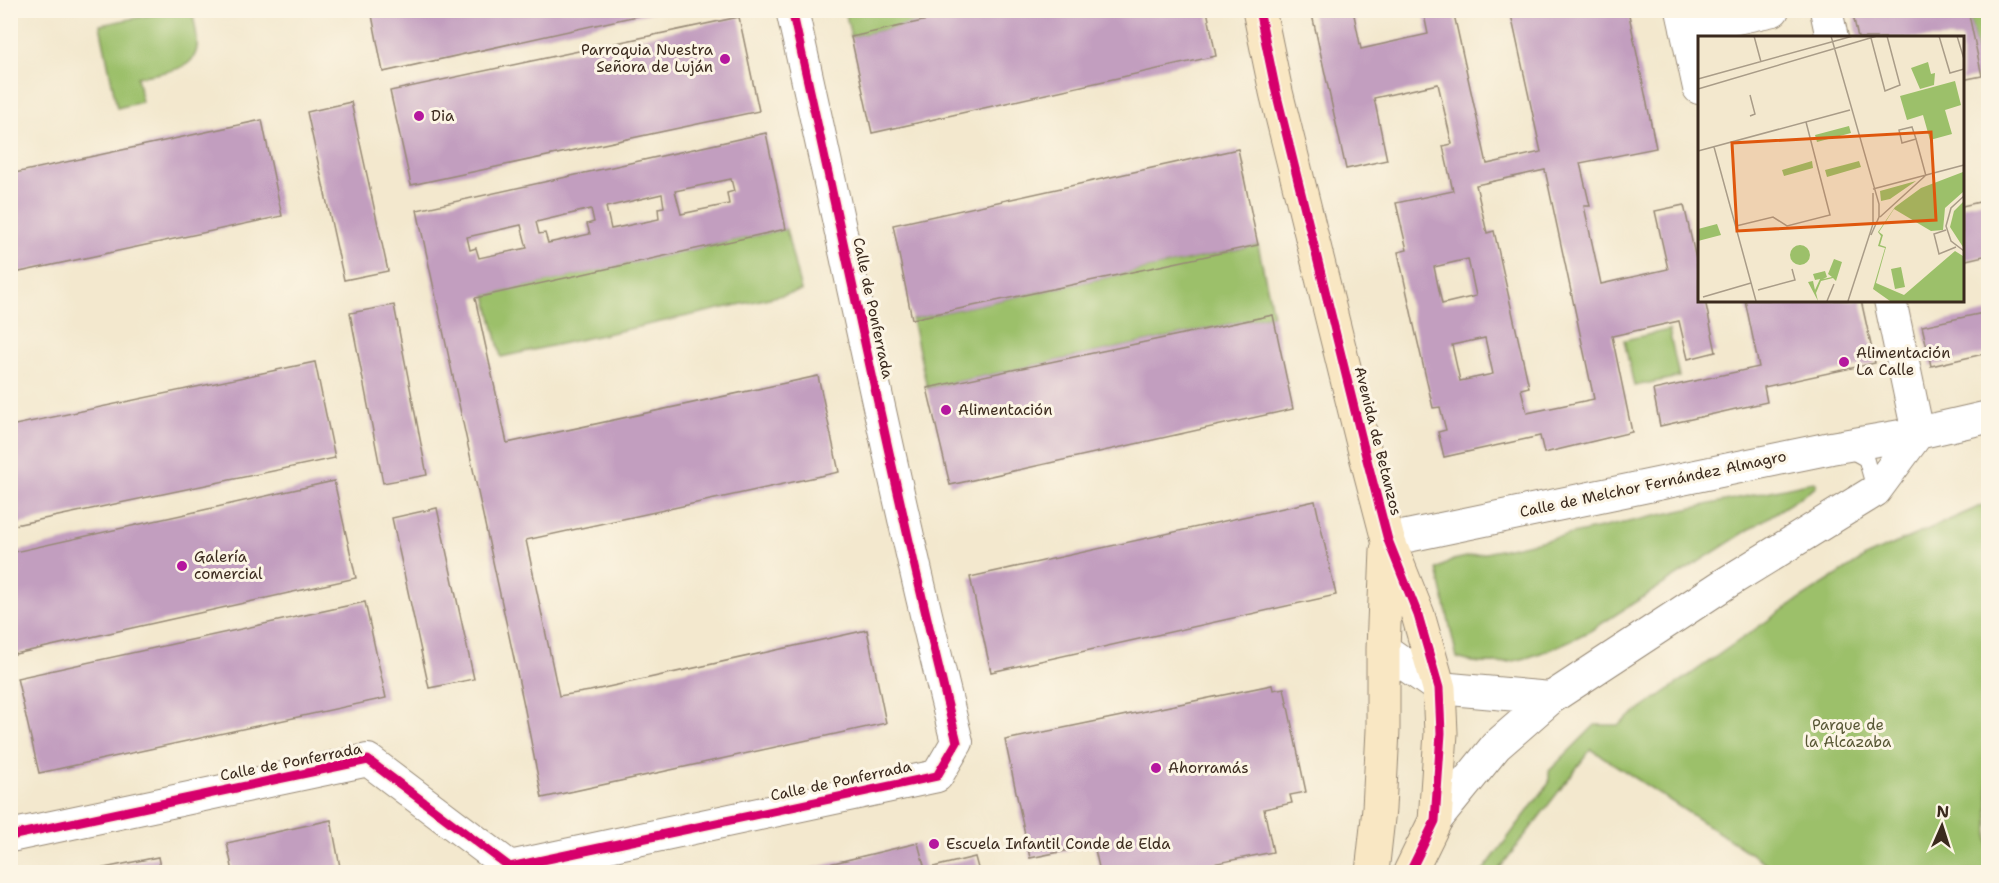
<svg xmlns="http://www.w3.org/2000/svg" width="1999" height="883" viewBox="0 0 1999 883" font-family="'Shantell Sans',sans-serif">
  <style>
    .green { fill: #9cc06a; stroke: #6c7544; stroke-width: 1.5 }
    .building { fill: #c29ebf; fill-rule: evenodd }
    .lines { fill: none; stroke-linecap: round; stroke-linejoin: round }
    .lane-casing { stroke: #978976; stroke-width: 17 }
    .street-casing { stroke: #978976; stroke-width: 34 }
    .secondary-casing { stroke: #978976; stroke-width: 35 }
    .lane { stroke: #fff; stroke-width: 15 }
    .street { stroke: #fff; stroke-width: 32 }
    .secondary { stroke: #f9e7c3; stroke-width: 33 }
    .cycleway-casing { stroke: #fcf5e5; stroke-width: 13 }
    .cycleway { stroke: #d6006c; stroke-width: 9 }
    .poi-dot { fill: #b5179e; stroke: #fcf5e5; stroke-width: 2 }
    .labels { text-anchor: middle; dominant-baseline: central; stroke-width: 6; stroke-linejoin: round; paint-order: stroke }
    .poi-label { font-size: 15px; fill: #3b2a1e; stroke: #fcf5e5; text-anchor: start }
    .street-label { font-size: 15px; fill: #3b2a1e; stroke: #fcf5e5 }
    .park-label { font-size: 15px; fill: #585735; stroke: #fcf5e5 }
    .inset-road { fill: none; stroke: #a99c88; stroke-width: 1.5 }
    .view { fill: #df570d; fill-opacity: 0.15; stroke: #df570d; stroke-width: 3 }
    .inset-edge { fill: none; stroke: #3b2a1e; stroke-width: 3 }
  </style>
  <rect width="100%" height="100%" fill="#fcf5e5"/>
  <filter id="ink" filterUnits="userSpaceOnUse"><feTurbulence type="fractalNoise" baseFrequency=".0167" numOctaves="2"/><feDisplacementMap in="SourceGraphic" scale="12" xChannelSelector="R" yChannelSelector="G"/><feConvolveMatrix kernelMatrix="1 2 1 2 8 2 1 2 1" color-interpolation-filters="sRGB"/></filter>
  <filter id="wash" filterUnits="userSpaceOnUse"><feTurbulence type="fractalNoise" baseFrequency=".008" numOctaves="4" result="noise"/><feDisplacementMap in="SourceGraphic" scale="24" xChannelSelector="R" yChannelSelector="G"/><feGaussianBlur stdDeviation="1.35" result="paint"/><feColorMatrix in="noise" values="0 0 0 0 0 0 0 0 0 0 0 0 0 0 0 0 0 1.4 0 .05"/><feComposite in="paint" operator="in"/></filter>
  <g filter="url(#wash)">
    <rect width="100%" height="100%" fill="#f3e8ce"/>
    <path class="green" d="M 845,10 L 972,11 L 851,37 Z
      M 170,11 L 192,11 C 194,20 196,29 197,39 C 201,73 161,72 137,77 L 142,102 L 117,108 L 100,25 Z
      M 1968,11 L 1988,11 L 1988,75 L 1982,76 Z
      M 786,229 L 801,291 L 501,357 L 486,295 Z
      M 1258,245 L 1273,315 L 927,388 L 912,319 Z
      M 1669,330 L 1679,377 L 1634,386 L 1624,340 Z
      M 1812,482 L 1816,483 L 1816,487 L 1590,631 C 1549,651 1504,674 1457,658 L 1437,569 L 1453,560 Z
      M 1988,503 L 1988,872 L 1779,872 L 1591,749 L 1497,872 L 1482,872 L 1549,783 L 1549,771 L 1595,725 L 1618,725 L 1784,609 L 1867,556 Z"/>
    <g id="blocks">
      <path class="building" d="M 371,10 L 659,10 L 659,11 L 383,72 Z
        M 972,10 L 1207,10 L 1216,56 L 872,133 L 851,37 Z
        M 1311,10 L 1353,10 L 1361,49 L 1428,34 L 1423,10 L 1453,10 L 1487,164 L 1541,152 L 1510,10 L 1628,10 L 1656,148 L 1580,163 L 1590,206 L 1584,206 L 1601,284 L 1668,269 L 1655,211 L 1684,205 L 1699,273 L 1699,300 L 1705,300 L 1716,352 L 1688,359 L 1679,321 L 1612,336 L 1632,432 L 1544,453 L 1540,436 L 1444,457 L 1438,432 L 1446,430 L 1440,407 L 1433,408 L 1415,330 L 1398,252 L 1407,250 L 1396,203 L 1453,191 L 1443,146 L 1452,144 L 1438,84 L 1374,98 L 1387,160 L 1346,169 ZM 1545,170 L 1594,399 L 1527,413 L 1521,389 L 1529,387 L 1494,231 L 1487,233 L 1476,185 ZM 1468,259 L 1476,296 L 1442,304 L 1434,267 ZM 1485,338 L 1493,374 L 1460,381 L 1452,345 Z
        M 1852,10 L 1968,10 L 1982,76 L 1962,80 L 1962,38 L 1858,38 Z
        M 739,17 L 759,111 L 411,185 L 390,91 Z
        M 351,102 L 388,271 L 344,280 L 307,112 Z
        M 262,120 L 282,216 L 10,274 L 10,174 Z
        M 766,133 L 786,229 L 475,298 L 507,443 L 818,376 L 839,472 L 526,540 L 559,696 L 590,691 L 867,630 L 886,723 L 542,798 L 524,705 L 417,210 ZM 731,179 L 734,191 L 727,193 L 729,204 L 681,214 L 675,191 ZM 662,194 L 664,207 L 658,208 L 659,219 L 611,229 L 606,207 ZM 591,209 L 594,222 L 587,224 L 590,234 L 548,243 L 545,233 L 539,234 L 536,222 ZM 521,225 L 527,248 L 479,258 L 476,248 L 470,250 L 467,237 Z
        M 1238,149 L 1258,245 L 912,319 L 893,225 Z
        M 1988,200 L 1988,255 L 1962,261 L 1962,206 Z
        M 1745,300 L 1861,300 L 1875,363 L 1764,387 L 1767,402 L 1660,426 L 1653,390 L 1759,367 Z
        M 394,305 L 427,475 L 383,483 L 350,313 Z
        M 1988,312 L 1988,353 L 1931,366 L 1922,326 Z
        M 1273,315 L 1293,409 L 950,485 L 927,388 Z
        M 315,362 L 335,458 L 10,526 L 10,426 Z
        M 334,481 L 356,578 L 15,654 L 10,634 L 10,553 Z
        M 1315,501 L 1336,595 L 991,672 L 970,577 Z
        M 437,508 L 474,679 L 429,688 L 392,518 Z
        M 365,602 L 386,698 L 39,773 L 17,678 Z
        M 1272,685 L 1273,690 L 1284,688 L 1306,792 L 1290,795 L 1292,803 L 1264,809 L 1273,852 L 1173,872 L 1100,872 L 1094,845 L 1030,858 L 1005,740 Z
        M 331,820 L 341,872 L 233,872 L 227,843 Z
        M 918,843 L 925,869 L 975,857 L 979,872 L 796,872 Z
        M 158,857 L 161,872 L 89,872 L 89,871 Z"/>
    </g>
  </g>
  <g filter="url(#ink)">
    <use href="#blocks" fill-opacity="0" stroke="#978976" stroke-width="1.5"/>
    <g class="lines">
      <g class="lane-casing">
        <path id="lane" d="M 1848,449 L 1866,459 L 1875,491"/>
      </g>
      <g class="street-casing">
        <path id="street" d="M 1682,10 L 1699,88
          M 1826,10 L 1832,38
          M 1686,29 L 1773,10
          M 1890,300 L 1918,433
          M 1388,540 L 1831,448 L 1918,433 L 1988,417
          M 1383,649 L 1439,688 L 1551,698
          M 1435,821 L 1496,746 L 1551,698 L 1726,583 L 1875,491 L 1918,433
          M 10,836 L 368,760 L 510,867 L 937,776 L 957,742 C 896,499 847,254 792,10"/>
      </g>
      <g class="secondary-casing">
        <path id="secondary" d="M 1259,10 L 1276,92 L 1366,456 L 1388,540 L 1418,615 L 1439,688 L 1441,733 L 1435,821 L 1410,872
          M 1372,872 L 1379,809 L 1383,730 L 1383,649 L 1387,550"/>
      </g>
      <use href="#lane" class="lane"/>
      <use href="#street" class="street"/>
      <use href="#secondary" class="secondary"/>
      <g class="cycleway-casing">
        <path id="cycleway" d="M 1259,10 L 1276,92 L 1366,456 L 1388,540 L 1418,615 L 1439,688 L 1441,733 L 1435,821 L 1410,872
          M 10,836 L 368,760 L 510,867 L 937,776 L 957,742 C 896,499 847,254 792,10"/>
      </g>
      <use href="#cycleway" class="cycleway"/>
    </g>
  </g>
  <g class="poi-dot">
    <circle cx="725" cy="59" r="6"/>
    <circle cx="419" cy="116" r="6"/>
    <circle cx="1844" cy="362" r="6"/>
    <circle cx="946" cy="410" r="6"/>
    <circle cx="182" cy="566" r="6"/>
    <circle cx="1156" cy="768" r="6"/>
    <circle cx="934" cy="844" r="6"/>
  </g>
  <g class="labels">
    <g class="poi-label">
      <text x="713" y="50" text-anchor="end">Parroquia Nuestra<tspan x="713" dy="17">Señora de Luján</tspan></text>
      <text x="431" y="116">Dia</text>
      <text x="1856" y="353">Alimentación<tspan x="1856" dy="17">La Calle</tspan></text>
      <text x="958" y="410">Alimentación</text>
      <text x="194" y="557">Galería<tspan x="194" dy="17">comercial</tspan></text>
      <text x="1168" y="768">Ahorramás</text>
      <text x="946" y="844">Escuela Infantil Conde de Elda</text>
    </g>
    <g class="street-label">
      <text transform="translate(873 308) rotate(78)">Calle de Ponferrada</text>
      <text transform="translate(1378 441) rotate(76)">Avenida de Betanzos</text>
      <text transform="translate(1653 484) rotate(-12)">Calle de Melchor Fernández Almagro</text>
      <text transform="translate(291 762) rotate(-11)">Calle de Ponferrada</text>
      <text transform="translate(841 781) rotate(-12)">Calle de Ponferrada</text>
    </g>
    <g class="park-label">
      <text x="1848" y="725">Parque de<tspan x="1848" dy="17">la Alcazaba</tspan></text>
    </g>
  </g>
  <g transform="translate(1698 36)">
    <rect width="266" height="266" fill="#f3e8ce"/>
    <path d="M 230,26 L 233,38 L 237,37 L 236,49 L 222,53 L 213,32 ZM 257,45 L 263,69 L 247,74 L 254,98 L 232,104 L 225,79 L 209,84 L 202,60 ZM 151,90 L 153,97 L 119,106 L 117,99 ZM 114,125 L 115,132 L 86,140 L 84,134 ZM 161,125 L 163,131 L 129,141 L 127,134 ZM 265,136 L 265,156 L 247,172 L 245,194 L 233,195 L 196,173 L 181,196 L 185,199 L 182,209 L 188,211 L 178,247 L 206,259 L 257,215 L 265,220 L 265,265 L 192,265 L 175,253 L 187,212 L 180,210 L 183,200 L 180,196 L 197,171 L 223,152 ZM 218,145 L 192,163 L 183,165 L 182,155 ZM 265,166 L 265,211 L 252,191 L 256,175 ZM 19,188 L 23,199 L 0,205 L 0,193 ZM92 219a10 10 0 1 1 20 0a10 10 0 1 1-20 0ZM 136,223 L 144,226 L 138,245 L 135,242 L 123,245 L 118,257 L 120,265 L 110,246 L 115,245 L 117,254 L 122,243 L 117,244 L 115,238 L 127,235 L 129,241 L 125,243 L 134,241 L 130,238 ZM 203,231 L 207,251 L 197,253 L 193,233 Z" fill="#9cc06a"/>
    <path class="inset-road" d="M 56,0 L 63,26M 133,0 L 181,168 L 181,181 L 173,199M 241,0 L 252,37 L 266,33M 259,0 L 266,23M 173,2 L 187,55 L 202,49 L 189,0M 0,43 L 155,0M 0,53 L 179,0M 52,59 L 57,78 L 52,80M 214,91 L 218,103 L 204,107 L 201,94 ZM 218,103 L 228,140M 16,111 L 58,265M 0,115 L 152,74M 175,153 L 266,129M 266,160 L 253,172 L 248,190 L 253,205 L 266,215M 182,181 L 227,140M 38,190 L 75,181 L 89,190 L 132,179 L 108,86M 248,194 L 236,198 L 241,218 L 258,211M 60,254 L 97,244 L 94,233M 5,261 L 53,247M 129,265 L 136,248M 150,265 L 175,188 L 175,157"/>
    <path class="view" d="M 233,96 L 238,184 L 39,195 L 34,107 Z"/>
    <rect width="266" height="266" class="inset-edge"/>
  </g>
  <rect width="1999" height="883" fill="none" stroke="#fcf5e5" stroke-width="36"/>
  <g transform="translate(1942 826) rotate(3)" stroke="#fcf5e5" stroke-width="4.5" paint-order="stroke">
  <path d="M0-4.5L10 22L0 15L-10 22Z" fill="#3b2a1e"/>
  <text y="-9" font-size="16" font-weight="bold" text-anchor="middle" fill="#3b2a1e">N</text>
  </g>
</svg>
